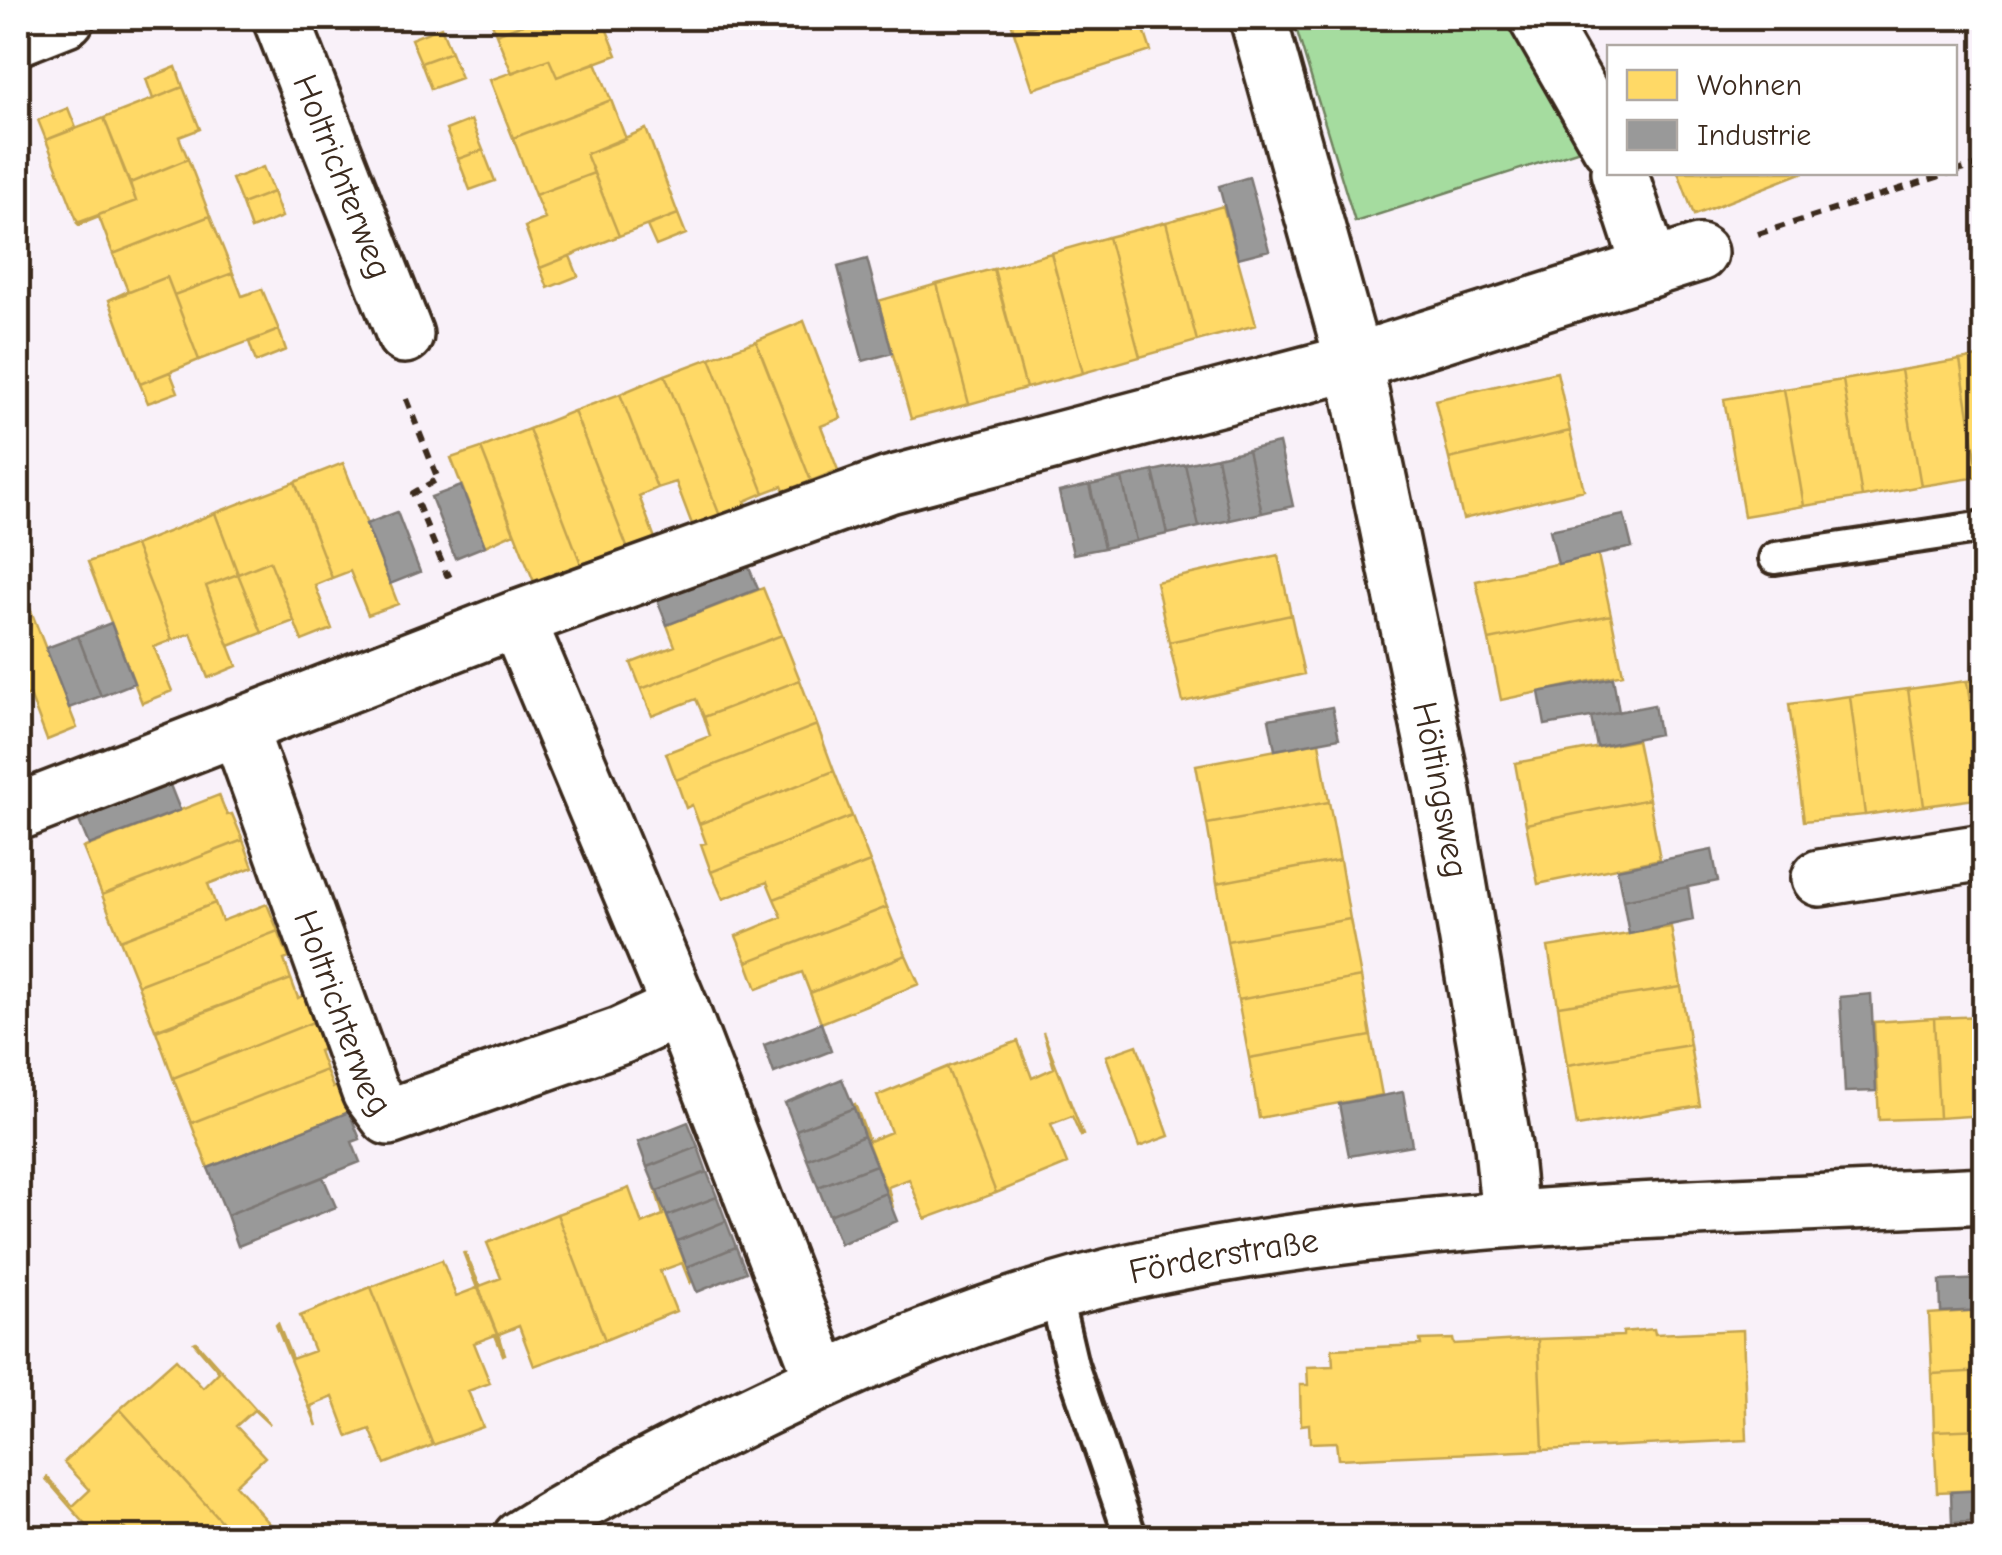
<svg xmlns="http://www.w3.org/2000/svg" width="2002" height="1555" viewBox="0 0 2002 1555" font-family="'Comic Neue',sans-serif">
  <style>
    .green { fill: #a5dc9f; stroke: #70835e; stroke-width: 2.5 }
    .homes { fill: #ffd966; stroke: #c4a450; stroke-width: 2.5 }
    .industry { fill: #999; stroke: #7d7874; stroke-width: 2.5 }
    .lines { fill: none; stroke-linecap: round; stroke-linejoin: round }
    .lane-casing { stroke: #3b2a1e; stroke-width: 38 }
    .street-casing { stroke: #3b2a1e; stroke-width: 62 }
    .path { stroke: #3b2a1e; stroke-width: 6; stroke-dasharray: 10 8; stroke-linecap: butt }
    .lane { stroke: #fff; stroke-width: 30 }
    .street { stroke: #fff; stroke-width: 55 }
    .labels { text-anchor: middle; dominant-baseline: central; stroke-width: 10; stroke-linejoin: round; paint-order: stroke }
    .street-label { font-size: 35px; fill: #3b2a1e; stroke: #fff }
  </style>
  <rect width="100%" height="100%" fill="#f9f1f9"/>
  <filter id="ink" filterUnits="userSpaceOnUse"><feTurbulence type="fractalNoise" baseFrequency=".01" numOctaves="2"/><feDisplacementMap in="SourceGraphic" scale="20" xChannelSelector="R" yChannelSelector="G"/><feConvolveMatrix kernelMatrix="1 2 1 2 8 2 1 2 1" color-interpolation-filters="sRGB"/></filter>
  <g filter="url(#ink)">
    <path class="green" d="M 1293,18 L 1507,18 L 1538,63 L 1580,150 L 1355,222 Z"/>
    <path class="homes" d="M 490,18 L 539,18 L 496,34 Z
      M 539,18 L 602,18 L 617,55 L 557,77 L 549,59 L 512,73 L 496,34 Z
      M 1010,18 L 1059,18 L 1014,32 Z
      M 1059,18 L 1140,18 L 1151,51 L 1033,89 L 1014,32 Z
      M 441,27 L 451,52 L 421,63 L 411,39 Z
      M 451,52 L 461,78 L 431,89 L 421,63 Z
      M 549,59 L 557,77 L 596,62 L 611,100 L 513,138 L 490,80 Z
      M 176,67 L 183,87 L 153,99 L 146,79 Z
      M 183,87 L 200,129 L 179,137 L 188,159 L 130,183 L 104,118 Z
      M 611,100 L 626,139 L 586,154 L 594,173 L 535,195 L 513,138 Z
      M 68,108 L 76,128 L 46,140 L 38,120 Z
      M 104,118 L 136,201 L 78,223 L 46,140 Z
      M 471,120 L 483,150 L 458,159 L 446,130 Z
      M 646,129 L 678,214 L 619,236 L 586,154 Z
      M 483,150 L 495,181 L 470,190 L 458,159 Z
      M 188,159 L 210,216 L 113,254 L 99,217 L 79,225 L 77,223 L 136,201 L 130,183 Z
      M 263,167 L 273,192 L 242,204 L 232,179 Z
      M 1678,172 L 1804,172 L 1694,215 Z
      M 594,173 L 619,236 L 540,268 L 525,227 L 545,219 L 535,195 Z
      M 273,192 L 282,217 L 251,229 L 242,204 Z
      M 1223,206 L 1256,325 L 1197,341 L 1166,222 Z
      M 678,214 L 686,234 L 656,246 L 647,226 Z
      M 210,216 L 233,273 L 174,295 L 167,277 L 109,300 L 128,291 L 113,254 Z
      M 1166,222 L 1197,341 L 1140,357 L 1108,237 Z
      M 1108,237 L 1140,357 L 1083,373 L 1051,253 Z
      M 1051,253 L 1083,373 L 1026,388 L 994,269 Z
      M 570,256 L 578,276 L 548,288 L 540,268 Z
      M 993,269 L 1026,388 L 969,404 L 937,284 Z
      M 233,273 L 242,296 L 262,289 L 279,330 L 199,360 L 174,295 Z
      M 167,277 L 199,360 L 140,384 L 109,300 Z
      M 937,284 L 969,404 L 911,419 L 878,301 Z
      M 804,321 L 841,418 L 821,426 L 838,470 L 811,481 L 756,341 Z
      M 279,330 L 286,350 L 256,362 L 249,342 Z
      M 756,341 L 811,481 L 784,491 L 782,486 L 764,493 L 710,358 Z
      M 1984,356 L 1984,476 L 1979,477 L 1960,360 Z
      M 710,358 L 764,493 L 745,501 L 748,506 L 720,516 L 665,375 Z
      M 1960,360 L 1979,477 L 1921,486 L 1901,370 Z
      M 1901,370 L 1921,486 L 1862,497 L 1843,380 Z
      M 170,372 L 178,392 L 148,403 L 140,384 Z
      M 1557,372 L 1570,431 L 1449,459 L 1435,400 Z
      M 665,375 L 720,516 L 693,527 L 676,482 L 657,488 L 620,394 Z
      M 1843,380 L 1862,497 L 1804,506 L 1784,389 Z
      M 1784,389 L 1804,506 L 1744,516 L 1724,399 Z
      M 620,394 L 657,488 L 639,496 L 656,541 L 629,552 L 574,411 Z
      M 574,411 L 629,552 L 602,562 L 600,558 L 581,564 L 529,429 Z
      M 529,429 L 581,564 L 564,571 L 566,577 L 536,587 L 481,448 Z
      M 1570,431 L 1584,490 L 1463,519 L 1449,459 Z
      M 481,448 L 514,533 L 485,546 L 451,458 Z
      M 343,463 L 398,604 L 368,615 L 350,571 L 332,578 L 295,482 Z
      M 295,482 L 332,578 L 315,585 L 332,629 L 302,641 L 270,561 L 238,574 L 215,513 Z
      M 215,513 L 238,574 L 206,586 L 237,666 L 208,678 L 191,633 L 172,640 L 135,545 Z
      M 135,545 L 172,640 L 154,647 L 172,691 L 142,703 L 88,562 Z
      M 1278,555 L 1291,615 L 1169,642 L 1156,582 Z
      M 1598,555 L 1611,615 L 1489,640 L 1476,581 Z
      M 270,561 L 294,621 L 262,633 L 238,574 Z
      M 238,574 L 262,633 L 229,646 L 206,586 Z
      M 22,588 L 77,728 L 47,740 L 30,695 L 18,700 L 18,590 Z
      M 763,588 L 782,635 L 641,689 L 631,663 L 675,646 L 667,625 Z
      M 1291,615 L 1304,674 L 1183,702 L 1169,642 Z
      M 1611,615 L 1623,674 L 1501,700 L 1489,640 Z
      M 782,635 L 800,680 L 704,717 L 696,699 L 652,716 L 641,689 Z
      M 1984,679 L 1984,798 L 1983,798 L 1967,681 Z
      M 800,680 L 817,725 L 676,780 L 666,753 L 710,736 L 704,717 Z
      M 1967,681 L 1983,798 L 1924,806 L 1908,689 Z
      M 1908,689 L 1924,806 L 1865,815 L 1850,696 Z
      M 1850,696 L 1865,815 L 1804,821 L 1789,704 Z
      M 817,725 L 834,771 L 699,824 L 692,805 L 686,808 L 676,780 Z
      M 1637,740 L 1649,799 L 1526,824 L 1515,763 Z
      M 1319,742 L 1329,802 L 1207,824 L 1196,765 Z
      M 834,771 L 852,816 L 711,872 L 701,844 L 706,843 L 699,824 Z
      M 219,795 L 227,815 L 232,814 L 243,840 L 102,895 L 83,848 Z
      M 1649,799 L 1660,859 L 1538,884 L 1526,824 Z
      M 1329,802 L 1340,860 L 1217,883 L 1207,824 Z
      M 852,816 L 870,862 L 774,899 L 767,882 L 723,899 L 711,872 Z
      M 243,840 L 253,867 L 208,884 L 215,903 L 120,940 L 102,895 Z
      M 1340,860 L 1350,919 L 1227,941 L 1217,883 Z
      M 870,862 L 887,907 L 747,962 L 736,936 L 782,917 L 774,899 Z
      M 215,903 L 222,921 L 267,904 L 278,931 L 138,985 L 120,940 Z
      M 887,907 L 906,955 L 810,993 L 802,972 L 757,989 L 747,962 Z
      M 1350,919 L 1361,977 L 1238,1000 L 1227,941 Z
      M 1671,927 L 1681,987 L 1558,1006 L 1548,947 Z
      M 278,931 L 289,958 L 284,960 L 291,979 L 155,1030 L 138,985 Z
      M 906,955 L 919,984 L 821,1023 L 810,993 Z
      M 1361,977 L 1371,1036 L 1249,1058 L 1238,1000 Z
      M 291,979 L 298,998 L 304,995 L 313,1022 L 173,1078 L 156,1031 Z
      M 1681,987 L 1690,1045 L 1567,1065 L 1558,1006 Z
      M 1984,1016 L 1984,1115 L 1939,1118 L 1934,1018 Z
      M 1934,1018 L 1939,1118 L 1879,1120 L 1874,1022 Z
      M 313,1022 L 324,1049 L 319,1051 L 326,1070 L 191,1123 L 173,1078 Z
      M 1043,1032 L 1083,1135 L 1081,1136 L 1072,1116 L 1051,1124 L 1067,1164 L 996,1193 L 947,1067 L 1018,1041 L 1032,1078 L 1054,1068 Z
      M 1371,1036 L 1382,1095 L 1259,1118 L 1249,1058 Z
      M 1137,1045 L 1169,1136 L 1139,1147 L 1106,1056 Z
      M 1690,1045 L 1700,1106 L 1577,1126 L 1567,1065 Z
      M 947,1067 L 996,1193 L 925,1219 L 909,1179 L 888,1187 L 893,1208 L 853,1105 L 855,1104 L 869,1141 L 891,1132 L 877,1096 Z
      M 326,1070 L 333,1088 L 338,1085 L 349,1112 L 208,1168 L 191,1123 Z
      M 652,1178 L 692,1281 L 690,1283 L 682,1263 L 660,1271 L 676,1311 L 605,1340 L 557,1214 L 629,1188 L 642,1224 L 663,1215 Z
      M 557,1214 L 605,1340 L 534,1366 L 519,1326 L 499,1334 L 505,1354 L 465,1252 L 480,1286 L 501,1278 L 487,1243 Z
      M 463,1252 L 505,1354 L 503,1355 L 495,1335 L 474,1343 L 490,1383 L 468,1391 L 483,1427 L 433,1445 L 371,1287 L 442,1260 L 456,1296 L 477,1288 Z
      M 371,1287 L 433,1445 L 385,1464 L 370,1429 L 348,1437 L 333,1397 L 311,1406 L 317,1426 L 276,1325 L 278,1323 L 292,1359 L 314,1351 L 300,1316 Z
      M 1984,1310 L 1984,1371 L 1932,1374 L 1929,1314 Z
      M 1654,1329 L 1655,1334 L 1743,1330 L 1747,1440 L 1543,1450 L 1538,1339 L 1623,1336 L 1623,1332 Z
      M 1453,1339 L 1454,1344 L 1538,1339 L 1543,1450 L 1338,1459 L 1336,1442 L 1310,1443 L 1309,1424 L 1301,1425 L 1300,1385 L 1308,1385 L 1307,1367 L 1333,1366 L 1332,1349 L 1421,1345 L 1420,1340 Z
      M 196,1342 L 270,1425 L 254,1410 L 236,1426 L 265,1457 L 235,1485 L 270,1524 L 255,1538 L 236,1538 L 120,1409 L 176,1359 L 203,1388 L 219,1372 L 194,1343 Z
      M 1984,1371 L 1984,1429 L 1934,1431 L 1932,1374 Z
      M 120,1409 L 210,1509 L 236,1538 L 189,1538 L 184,1532 L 178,1538 L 133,1538 L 124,1528 L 113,1538 L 98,1538 L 71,1508 L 46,1479 L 47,1477 L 73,1506 L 90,1490 L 64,1462 Z
      M 1984,1429 L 1984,1490 L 1937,1492 L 1934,1431 Z"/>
    <path class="industry" d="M 1249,177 L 1269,250 L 1238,258 L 1219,186 Z
      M 867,259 L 892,353 L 863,361 L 838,267 Z
      M 1279,443 L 1293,506 L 1262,513 L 1248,450 Z
      M 1248,450 L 1262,513 L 1230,520 L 1217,457 Z
      M 1217,457 L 1230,520 L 1199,527 L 1185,464 Z
      M 1185,464 L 1199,527 L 1168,534 L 1153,471 Z
      M 1153,471 L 1167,534 L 1136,541 L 1122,478 Z
      M 1122,478 L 1136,541 L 1104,548 L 1090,485 Z
      M 1089,485 L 1104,548 L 1073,554 L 1059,492 Z
      M 461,486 L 485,546 L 455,558 L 431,497 Z
      M 397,512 L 420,572 L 390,584 L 366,524 Z
      M 1624,515 L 1632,547 L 1558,564 L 1550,530 Z
      M 744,556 L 758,589 L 667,625 L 654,592 Z
      M 111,623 L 134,683 L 101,696 L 78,636 Z
      M 78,636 L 101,696 L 69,708 L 46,648 Z
      M 1613,678 L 1619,712 L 1545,725 L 1539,692 Z
      M 1654,705 L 1659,734 L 1597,747 L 1591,717 Z
      M 1332,707 L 1339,738 L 1275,750 L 1269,719 Z
      M 168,780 L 180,810 L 89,845 L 77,816 Z
      M 1712,850 L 1718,881 L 1623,900 L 1617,869 Z
      M 1688,887 L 1693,920 L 1629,934 L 1623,900 Z
      M 1871,994 L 1876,1091 L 1845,1092 L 1840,997 Z
      M 821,1023 L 831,1051 L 774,1073 L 764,1045 Z
      M 842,1079 L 854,1108 L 796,1130 L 785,1103 Z
      M 1403,1092 L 1412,1145 L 1349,1156 L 1339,1104 Z
      M 854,1108 L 864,1136 L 807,1159 L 796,1130 Z
      M 349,1112 L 360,1139 L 352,1142 L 360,1162 L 227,1215 L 208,1168 Z
      M 688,1122 L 698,1147 L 647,1167 L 638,1142 Z
      M 864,1136 L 876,1165 L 818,1187 L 807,1159 Z
      M 698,1147 L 707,1172 L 657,1191 L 647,1167 Z
      M 876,1165 L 886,1193 L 829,1215 L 818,1187 Z
      M 707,1172 L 717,1197 L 667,1216 L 657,1191 Z
      M 323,1177 L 336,1207 L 238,1246 L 227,1215 Z
      M 886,1193 L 897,1221 L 840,1244 L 829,1215 Z
      M 717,1197 L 726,1221 L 677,1241 L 667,1216 Z
      M 726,1221 L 736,1247 L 687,1267 L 677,1241 Z
      M 736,1247 L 746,1272 L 697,1292 L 687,1267 Z
      M 1984,1279 L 1984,1310 L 1941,1312 L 1940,1281 Z
      M 1984,1490 L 1984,1521 L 1952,1523 L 1951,1492 Z"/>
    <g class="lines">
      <g class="lane-casing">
        <path id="lane" d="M 1775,558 L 1984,527
          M 1055,1293 L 1072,1365 L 1131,1538"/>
      </g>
      <g class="street-casing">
        <g id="street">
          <path id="s1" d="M 281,18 L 405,335"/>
          <path d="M 1258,18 L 1354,362 L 1699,253"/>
          <path d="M 1537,18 L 1610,145"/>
          <path d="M 18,37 L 66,18"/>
          <path d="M 1619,172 L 1651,269"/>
          <path d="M 517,619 L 680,1008 L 823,1379"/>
          <path id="s2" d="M 238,726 L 370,1092 L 389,1117 L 620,1036 L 680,1008"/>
          <path id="s3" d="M 18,812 L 517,619 L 889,485 L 1354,362 L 1442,787 L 1503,1146 L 1510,1218"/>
          <path d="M 1820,878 L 1984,852"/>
          <path id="s4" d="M 521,1538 C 582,1499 645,1468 709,1435 C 850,1365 998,1299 1153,1267 C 1426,1211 1707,1209 1984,1195"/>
        </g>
      </g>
      <path class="path" d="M 1954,172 L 1984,163
        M 1758,234 L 1953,172
        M 406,399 L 438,479 L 413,493 L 447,575 L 451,573"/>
      <use href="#lane" class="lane"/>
      <use href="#street" class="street"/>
    </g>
  </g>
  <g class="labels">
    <g class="street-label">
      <text stroke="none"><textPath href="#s1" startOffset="170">Holtrichterweg</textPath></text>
      <text stroke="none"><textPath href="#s3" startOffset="1848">Höltingsweg</textPath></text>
      <text stroke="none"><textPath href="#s2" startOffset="305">Holtrichterweg</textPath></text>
      <text stroke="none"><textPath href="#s4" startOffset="762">Förderstraße</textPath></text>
    </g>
  </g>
  <rect width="2002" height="1555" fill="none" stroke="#fff" stroke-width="60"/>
  <rect x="30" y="30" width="1942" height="1495" fill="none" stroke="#3b2a1e" stroke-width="4" filter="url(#ink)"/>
  <rect x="1607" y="45" width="350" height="130" fill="#ffffff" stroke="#b1aaa5" stroke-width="2.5"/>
  <rect x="1627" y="70" width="50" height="30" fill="#ffd966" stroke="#b1aaa5" stroke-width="2.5"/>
  <text x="1697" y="95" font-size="30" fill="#3b2a1e">Wohnen</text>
  <rect x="1627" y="120" width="50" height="30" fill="#999999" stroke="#b1aaa5" stroke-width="2.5"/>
  <text x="1697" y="145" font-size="30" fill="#3b2a1e">Industrie</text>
</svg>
